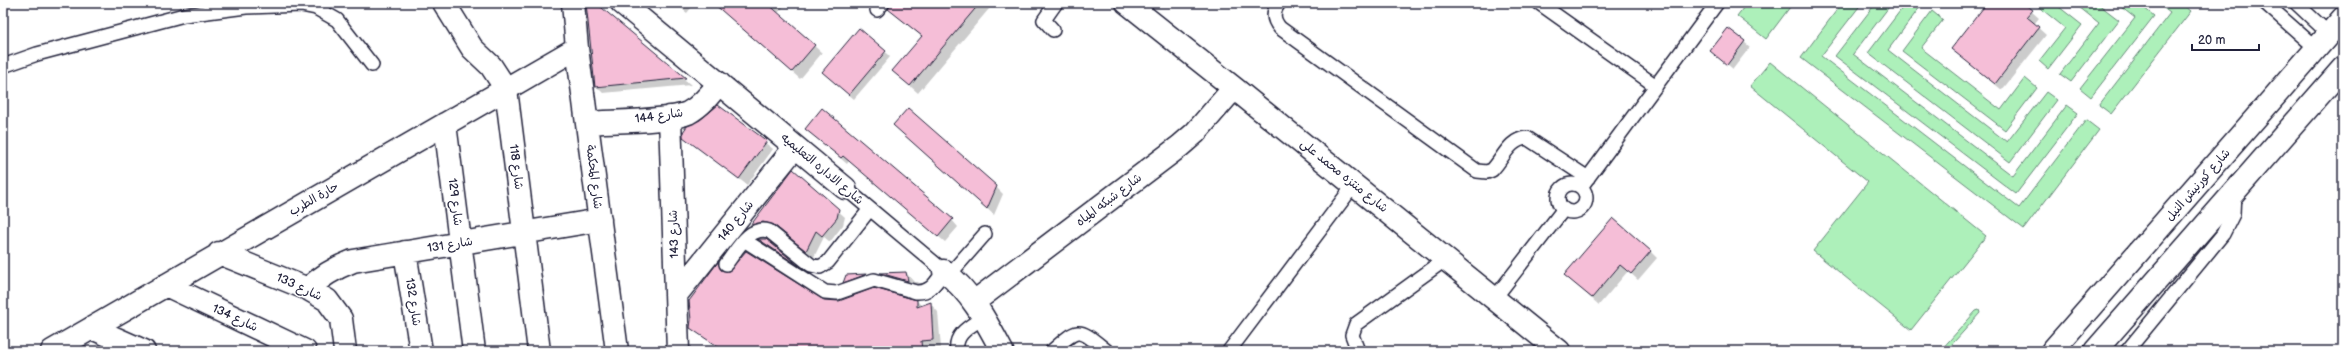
<svg xmlns="http://www.w3.org/2000/svg" width="2346" height="354" viewBox="0 0 2346 354" font-family="'Balsamiq Sans','Playpen Sans Arabic',sans-serif">
  <style>
    .green { fill: #adf0ba; stroke: #68897a }
    .shadow { fill: #0003 }
    .building { fill: #f5bed7; stroke: #22223b }
    .lines { fill: none; stroke-linecap: round; stroke-linejoin: round }
    .service-casing { stroke: #22223b; stroke-width: 16 }
    .minor-casing { stroke: #22223b; stroke-width: 25 }
    .trunk-casing { stroke: #22223b; stroke-width: 25 }
    .service { stroke: #fff; stroke-width: 13 }
    .minor { stroke: #fff; stroke-width: 22 }
    .trunk { stroke: #fff; stroke-width: 22 }
    .labels { text-anchor: middle; dominant-baseline: central; stroke-width: 3; stroke-linejoin: round; paint-order: stroke }
    .street-label { font-size: 12px; fill: #22223b; stroke: #fff }
  </style>
  <rect width="100%" height="100%" fill="#fff"/>
  <filter id="ink" filterUnits="userSpaceOnUse"><feTurbulence type="fractalNoise" baseFrequency=".025" numOctaves="2"/><feDisplacementMap in="SourceGraphic" scale="8" xChannelSelector="R" yChannelSelector="G"/><feConvolveMatrix kernelMatrix="1 2 1 2 8 2 1 2 1" color-interpolation-filters="sRGB"/></filter>
  <g filter="url(#ink)">
    <path class="green" d="M 1747,3 L 1793,3 L 1766,39 L 1737,16 Z
      M 1842,3 L 1862,3 L 1821,56 L 2019,208 L 2086,120 L 2099,130 L 2024,229 L 1801,58 Z
      M 1876,3 L 1892,3 L 1853,54 L 2013,176 L 2067,105 L 2078,113 L 2016,194 L 1835,56 Z
      M 1906,3 L 1923,3 L 1888,50 L 2007,142 L 2046,92 L 2057,100 L 2010,162 L 1868,53 Z
      M 2034,3 L 2054,3 L 2082,25 L 2048,69 L 2039,61 L 2065,28 Z
      M 2074,3 L 2097,3 L 2119,20 L 2071,82 L 2060,74 L 2099,23 Z
      M 2116,3 L 2138,3 L 2154,16 L 2091,97 L 2080,88 L 2135,18 Z
      M 2157,3 L 2181,3 L 2191,11 L 2111,114 L 2099,105 L 2170,13 Z
      M 1932,11 L 1943,20 L 1921,48 L 2001,110 L 2025,78 L 2037,88 L 2005,130 L 1902,51 Z
      M 1770,62 L 1986,236 L 1911,330 L 1813,251 L 1868,182 L 1750,86 Z
      M 1979,310 L 1980,313 L 1946,351 L 1940,351 L 1976,311 Z"/>
    <path class="shadow" d="M 585,3 L 595,3 L 691,85 L 603,93 L 596,86 Z
      M 675,3 L 695,3 L 687,13 Z
      M 714,3 L 787,3 L 778,13 L 822,53 L 800,79 Z
      M 891,3 L 994,3 L 918,93 L 901,78 L 922,37 L 889,9 Z
      M 1988,3 L 2022,3 L 2039,18 L 2034,24 L 2046,35 L 2002,90 L 1952,49 Z
      M 1729,29 L 1750,47 L 1733,69 L 1711,51 Z
      M 885,52 L 890,57 L 854,99 L 828,77 Z
      M 718,106 L 773,149 L 747,185 L 684,137 Z
      M 807,129 L 952,220 L 958,227 L 945,242 L 849,161 L 847,164 Z
      M 901,132 L 996,187 L 1003,194 L 994,215 Z
      M 793,171 L 845,217 L 843,225 L 830,242 L 824,237 L 814,257 L 782,231 L 770,229 L 758,232 L 751,225 Z
      M 760,240 L 765,240 L 801,269 L 767,248 Z
      M 1650,251 L 1657,258 L 1638,280 L 1628,271 L 1599,305 L 1565,275 Z
      M 718,264 L 727,272 L 824,301 L 917,301 L 922,306 L 930,303 L 938,312 L 941,348 L 929,351 L 722,351 L 691,327 L 692,320 L 690,301 Z
      M 906,273 L 914,282 L 918,282 L 926,290 L 889,281 L 882,274 Z
      M 866,275 L 874,283 L 852,290 L 844,282 L 847,276 Z"/>
    <path class="building" d="M 586,3 L 596,3 L 686,78 L 595,87 Z
      M 713,3 L 767,3 L 815,45 L 792,72 Z
      M 891,3 L 980,3 L 910,86 L 892,71 L 922,36 L 888,9 Z
      M 1987,3 L 2023,3 L 2033,10 L 2027,17 L 2039,27 L 1995,84 L 1951,49 Z
      M 859,28 L 886,51 L 849,95 L 822,72 Z
      M 1728,28 L 1745,41 L 1727,65 L 1710,51 Z
      M 718,105 L 767,141 L 739,179 L 683,137 L 683,132 L 687,126 L 700,120 Z
      M 822,108 L 953,219 L 938,237 L 843,156 L 841,158 L 805,129 Z
      M 908,108 L 997,186 L 987,209 L 893,125 Z
      M 793,169 L 839,209 L 837,218 L 822,236 L 816,231 L 806,251 L 774,225 L 763,222 L 750,226 Z
      M 1613,218 L 1651,251 L 1631,274 L 1620,265 L 1592,298 L 1564,275 Z
      M 758,239 L 766,239 L 799,266 Z
      M 746,251 L 824,300 L 839,301 L 874,288 L 917,300 L 917,307 L 931,302 L 933,340 L 921,341 L 922,351 L 724,351 L 690,328 L 691,320 L 689,301 L 718,262 L 721,270 L 729,271 Z
      M 906,272 L 908,281 L 880,273 Z
      M 867,274 L 843,283 L 846,275 Z"/>
    <g class="lines">
      <g class="service-casing">
        <path id="service" d="M 1279,3 C 1272,12 1273,20 1280,28 L 1477,171 L 1487,172 L 1492,170 C 1503,159 1509,139 1527,138 L 1588,178
          M 1539,3 L 1656,86
          M 2265,3 L 2317,49
          M 2296,3 L 2329,34
          M 877,10 L 883,3
          M 1053,30 L 1044,20 L 1056,3
          M 3,66 L 37,54 L 184,15 L 246,7 L 301,5 L 316,8 L 337,20 L 372,65
          M1558 198a14 14 0 1 1 28 0a14 14 0 1 1-28 0Z
          M 1581,187 L 1717,3
          M 744,240 L 825,292 L 837,293 L 874,280 L 916,292 C 931,293 936,282 944,271 L 845,188
          M 726,264 C 737,250 749,225 769,231 L 811,265 L 820,267 L 828,262 L 870,209
          M 949,275 L 985,234
          M 1494,299 L 1563,210
          M 957,351 C 954,333 971,326 984,317
          M 1052,351 C 1080,326 1078,328 1107,351
          M 1229,351 L 1354,185
          M 1358,351 L 1352,335 L 1356,324 L 1446,259
          M 2127,351 L 2223,234 L 2233,214 L 2234,192"/>
      </g>
      <g class="minor-casing">
        <path id="minor" d="M 444,3 L 472,48 L 491,66 L 506,89 L 539,351
          M 573,3 L 577,48 L 617,351
          M 622,3 L 845,188
          M 1127,3 L 1234,88 L 1559,351
          M 670,117 L 678,351
          M 587,123 C 611,121 668,122 688,113 C 701,106 710,95 719,83
          M 445,124 L 474,351
          M 405,252 L 421,351
          M 219,253 L 308,289 L 327,300 L 341,319 L 345,351
          M 944,271 C 972,293 986,321 1002,351
          M 166,285 L 305,351
          M 308,289 C 321,276 335,268 353,261 L 600,220
          M 676,295 L 795,147
          M 974,302 L 1180,146 L 1195,133 L 1234,88
          M 92,328 L 144,351
          M 52,351 L 577,48"/>
      </g>
      <g class="trunk-casing">
        <path id="trunk" d="M 2052,351 L 2343,18
          M 2095,351 L 2343,68"/>
      </g>
      <use href="#service" class="service"/>
      <use href="#minor" class="minor"/>
      <use href="#trunk" class="trunk"/>
    </g>
  </g>
  <g class="labels">
    <g class="street-label">
      <text transform="translate(659 116) rotate(-8)">شارع 144</text>
      <text transform="translate(516 167) rotate(83)">شارع 118</text>
      <text transform="translate(822 169) rotate(40)">شارع الاداره التعليميه</text>
      <text transform="translate(1344 176) rotate(39)">شارع منتزه محمد على</text>
      <text transform="translate(594 177) rotate(83)">شارع المحكمة</text>
      <text transform="translate(2198 185) rotate(-49)">شارع كورنيش النيل</text>
      <text transform="translate(314 199) rotate(-30)">حارة الطرب</text>
      <text transform="translate(1109 200) rotate(-37)">شارع شبكه المياه</text>
      <text transform="translate(455 202) rotate(83)">شارع 129</text>
      <text transform="translate(736 221) rotate(-51)">شارع 140</text>
      <text transform="translate(674 234) rotate(-92)">شارع 143</text>
      <text transform="translate(450 245) rotate(-9)">شارع 131</text>
      <text transform="translate(299 287) rotate(25)">شارع 133</text>
      <text transform="translate(413 302) rotate(81)">شارع 132</text>
      <text transform="translate(235 318) rotate(25)">شارع 134</text>
    </g>
  </g>
  <rect width="2346" height="354" fill="none" stroke="#fff" stroke-width="16"/>
  <rect x="8" y="8" width="2330" height="338" fill="none" stroke="#22223b" stroke-width="1.5" filter="url(#ink)"/>
  <path d="M2192 44v6h67v-6" fill="none" stroke="#22223b" stroke-width="2"/>
  <text x="2198" y="44" font-size="12" fill="#22223b" stroke="#ffffff" stroke-width="3" paint-order="stroke">20 m</text>
</svg>
